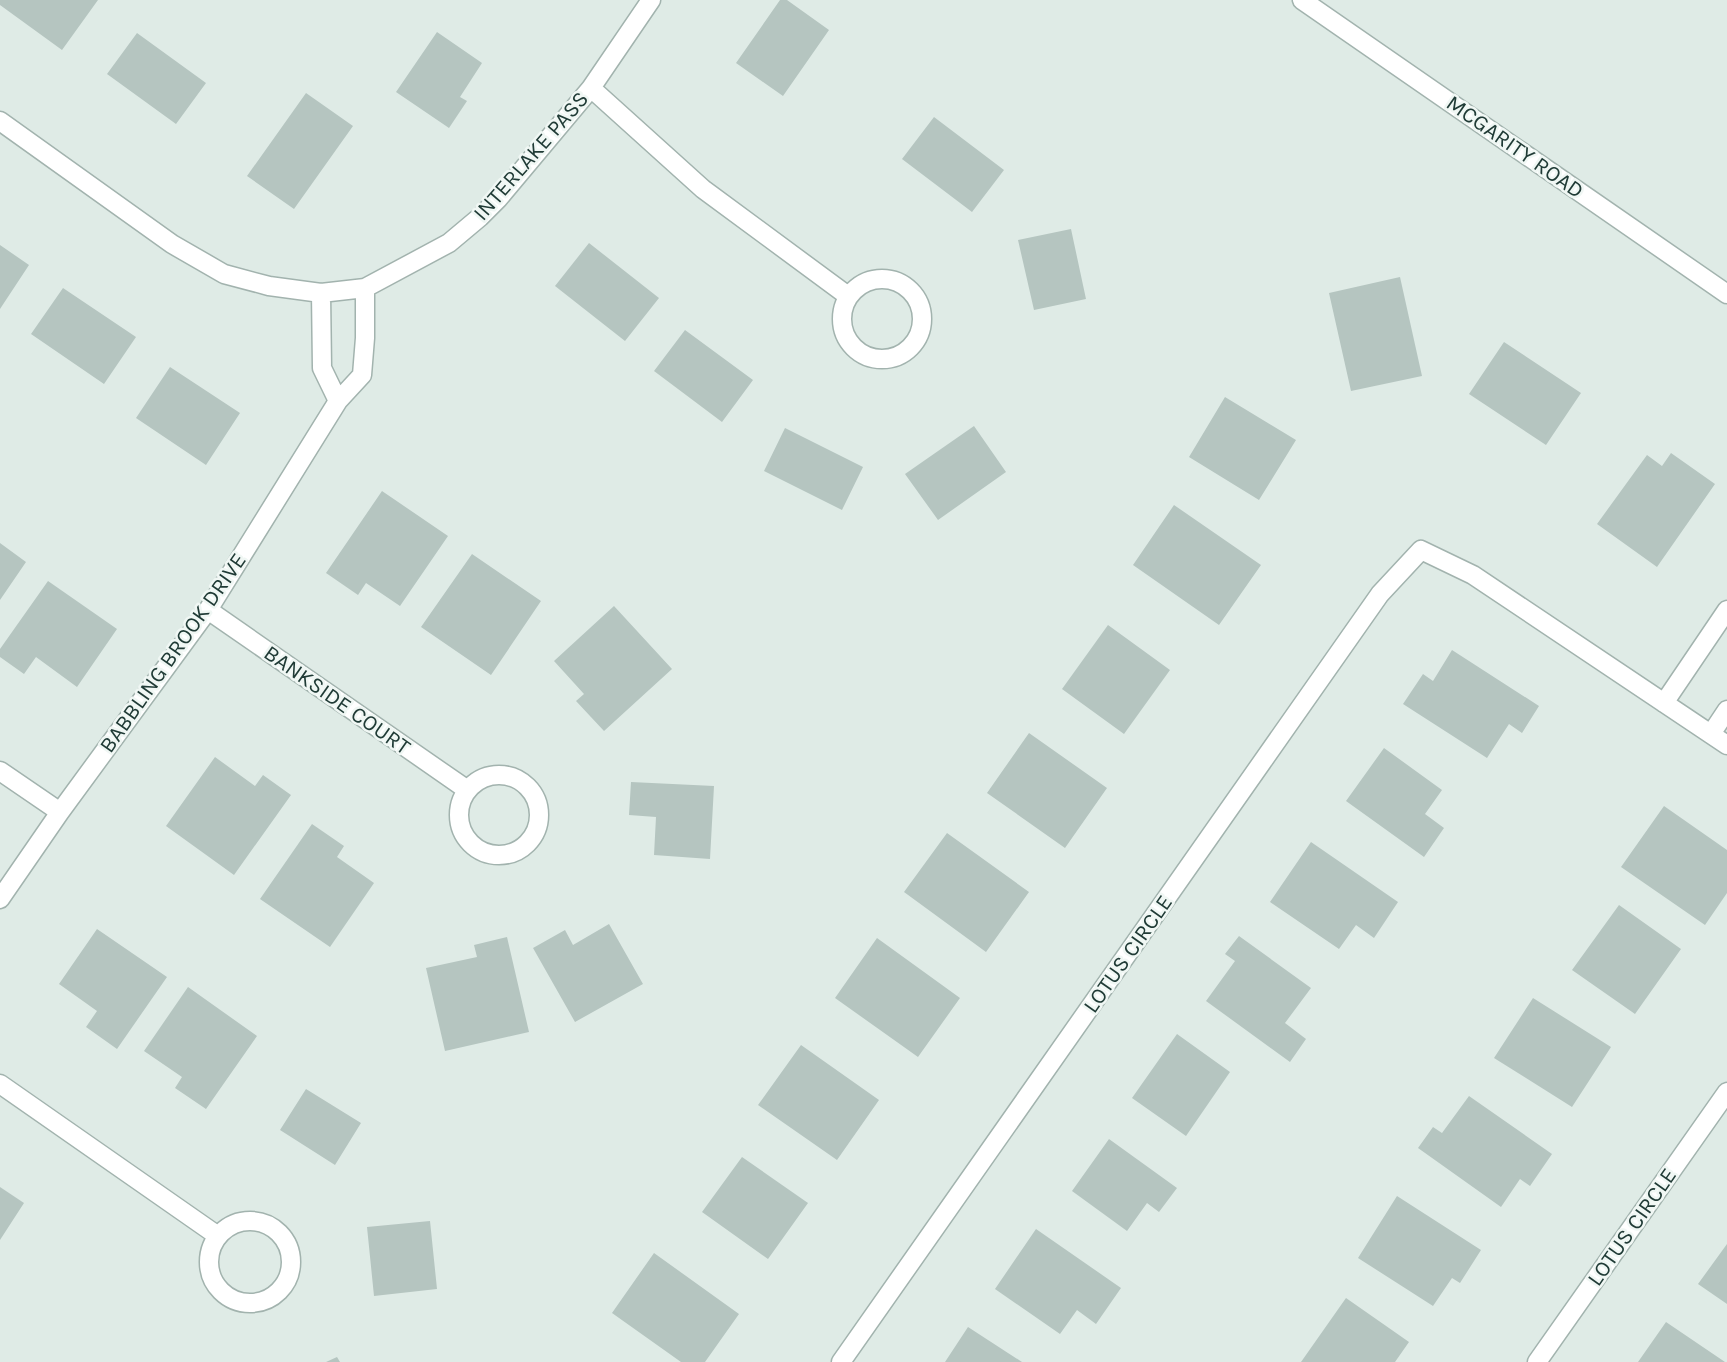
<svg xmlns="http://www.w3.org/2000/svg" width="1727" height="1362" viewBox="0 0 1727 1362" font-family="Karla,sans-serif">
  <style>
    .building { fill: #b5c5c0 }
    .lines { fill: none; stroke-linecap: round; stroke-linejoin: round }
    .minor-casing { stroke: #a2b3ae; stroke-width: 21 }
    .tertiary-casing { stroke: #a2b3ae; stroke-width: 21 }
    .minor { stroke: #fff; stroke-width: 18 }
    .tertiary { stroke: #fff; stroke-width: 18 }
    .labels { text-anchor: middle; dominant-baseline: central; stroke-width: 5; stroke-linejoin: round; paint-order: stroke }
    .street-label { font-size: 22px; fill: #203b36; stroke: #f0f7f4 }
  </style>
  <rect width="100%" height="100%" fill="#dfebe6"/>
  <path class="building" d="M 0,0 L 98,0 L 62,50 L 0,5 Z
    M 780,0 L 787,0 L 829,30 L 783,96 L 736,63 Z
    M 437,32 L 482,63 L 460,97 L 467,101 L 449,128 L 396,92 Z
    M 137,33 L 206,83 L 176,124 L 107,74 Z
    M 306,93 L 353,126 L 294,209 L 247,176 Z
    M 934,117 L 1004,170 L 972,212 L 902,159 Z
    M 1071,229 L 1086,299 L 1034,310 L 1018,240 Z
    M 589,243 L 659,298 L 625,341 L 555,286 Z
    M 0,245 L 29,265 L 0,309 Z
    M 1400,277 L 1422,376 L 1351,391 L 1329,293 Z
    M 63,288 L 136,337 L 104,384 L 31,334 Z
    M 685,330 L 753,380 L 722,422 L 654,371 Z
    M 1504,342 L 1581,393 L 1546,445 L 1469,394 Z
    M 170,367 L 240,413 L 206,465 L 136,418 Z
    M 1225,397 L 1296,440 L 1259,500 L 1189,457 Z
    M 974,426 L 1006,472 L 938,520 L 905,474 Z
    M 785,428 L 863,467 L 842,510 L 764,471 Z
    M 1671,453 L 1715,484 L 1657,567 L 1597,524 L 1647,455 L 1662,466 Z
    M 382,491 L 448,536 L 400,606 L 366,583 L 358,595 L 326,573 Z
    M 1174,505 L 1261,565 L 1219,625 L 1133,565 Z
    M 0,543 L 26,562 L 0,600 Z
    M 472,554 L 541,601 L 491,675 L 421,627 Z
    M 48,581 L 117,629 L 77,687 L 36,657 L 24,674 L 0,657 L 0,649 Z
    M 614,606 L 672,669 L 604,731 L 576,701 L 584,694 L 554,661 Z
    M 1108,625 L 1170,670 L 1124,734 L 1062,689 Z
    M 1452,650 L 1539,706 L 1522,733 L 1509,724 L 1487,758 L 1403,704 L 1423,674 L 1433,681 Z
    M 1029,733 L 1107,788 L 1065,848 L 987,793 Z
    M 1384,748 L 1442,790 L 1425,814 L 1444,828 L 1424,857 L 1346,801 Z
    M 215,757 L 255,786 L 263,775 L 291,795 L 234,875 L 166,826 Z
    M 631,782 L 714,786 L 710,859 L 654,855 L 656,817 L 629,815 Z
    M 1664,806 L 1727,850 L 1727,893 L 1705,925 L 1621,867 Z
    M 312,824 L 344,846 L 337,857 L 374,883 L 330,947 L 260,899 Z
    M 947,833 L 1029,892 L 986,952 L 904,892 Z
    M 1311,842 L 1398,902 L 1374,938 L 1356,925 L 1339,949 L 1270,902 Z
    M 1619,905 L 1681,949 L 1635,1014 L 1572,970 Z
    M 609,924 L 643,984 L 575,1022 L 533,948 L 565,930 L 573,945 Z
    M 97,929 L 167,977 L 117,1049 L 86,1027 L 97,1011 L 59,984 Z
    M 1239,936 L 1311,988 L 1285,1023 L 1306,1039 L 1290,1062 L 1206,1001 L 1235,961 L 1225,954 Z
    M 507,937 L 529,1032 L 445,1051 L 426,968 L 477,957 L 474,945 Z
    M 877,938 L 960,998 L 918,1057 L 835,998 Z
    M 188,987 L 257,1036 L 206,1109 L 175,1088 L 182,1077 L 144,1051 Z
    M 1533,998 L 1611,1047 L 1572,1107 L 1494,1058 Z
    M 1177,1034 L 1230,1072 L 1186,1136 L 1132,1098 Z
    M 801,1045 L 879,1100 L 837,1160 L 758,1105 Z
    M 306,1089 L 361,1123 L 335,1165 L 280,1130 Z
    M 1469,1096 L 1552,1154 L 1530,1186 L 1520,1179 L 1501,1207 L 1418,1148 L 1433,1127 L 1442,1133 Z
    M 1109,1139 L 1177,1188 L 1159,1212 L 1147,1203 L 1127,1231 L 1072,1191 Z
    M 742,1157 L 808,1203 L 768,1259 L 702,1212 Z
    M 0,1187 L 24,1203 L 0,1240 Z
    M 1397,1196 L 1481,1250 L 1460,1283 L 1452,1278 L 1433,1306 L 1358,1258 Z
    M 430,1221 L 437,1289 L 374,1296 L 367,1227 Z
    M 1036,1229 L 1121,1288 L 1096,1324 L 1077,1310 L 1060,1334 L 995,1289 Z
    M 1727,1244 L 1727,1304 L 1698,1284 Z
    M 654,1253 L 739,1314 L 705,1362 L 681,1362 L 612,1313 Z
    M 1346,1298 L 1409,1342 L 1395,1362 L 1301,1362 Z
    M 1666,1322 L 1725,1362 L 1638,1362 Z
    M 968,1327 L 1022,1362 L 945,1362 Z
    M 337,1357 L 340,1362 L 326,1362 Z"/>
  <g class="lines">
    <g class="minor-casing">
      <path id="minor" d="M 591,88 L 703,189 L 848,296
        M 0,121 L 172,244 L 224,274 L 269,286 L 321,293 L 365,288 L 449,243 L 480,217 L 498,199 L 591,88 L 651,0
        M842 319a40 40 0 1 1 80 0a40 40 0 1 1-80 0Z
        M 321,293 L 322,368 L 338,401 L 362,375 L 365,338 L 365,288
        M 208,610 L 466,789
        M 1664,703 L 1727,610
        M 1711,734 L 1727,710
        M 0,771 L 60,812
        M459 815a40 40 0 1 1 80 0a40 40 0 1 1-80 0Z
        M 0,899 L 60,812 L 208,610 L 338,401
        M 0,1084 L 218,1236
        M209 1262a41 41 0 1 1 82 0a41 41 0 1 1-82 0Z
        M 841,1362 L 1380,594 L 1421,550 L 1473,575 L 1727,745
        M 1537,1362 L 1727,1092"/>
    </g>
    <g class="tertiary-casing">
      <path id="tertiary" d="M 1302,0 L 1727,294"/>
    </g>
    <use href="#minor" class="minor"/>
    <use href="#tertiary" class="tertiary"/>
  </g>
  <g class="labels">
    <g class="street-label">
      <text transform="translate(1515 147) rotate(35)">MCGARITY ROAD</text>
      <text transform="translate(531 156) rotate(-49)">INTERLAKE PASS</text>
      <text transform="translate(173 653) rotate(-55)">BABBLING BROOK DRIVE</text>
      <text transform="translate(337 700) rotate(35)">BANKSIDE COURT</text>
      <text transform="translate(1128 954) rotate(-55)">LOTUS CIRCLE</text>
      <text transform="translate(1632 1227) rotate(-55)">LOTUS CIRCLE</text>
    </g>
  </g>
</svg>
